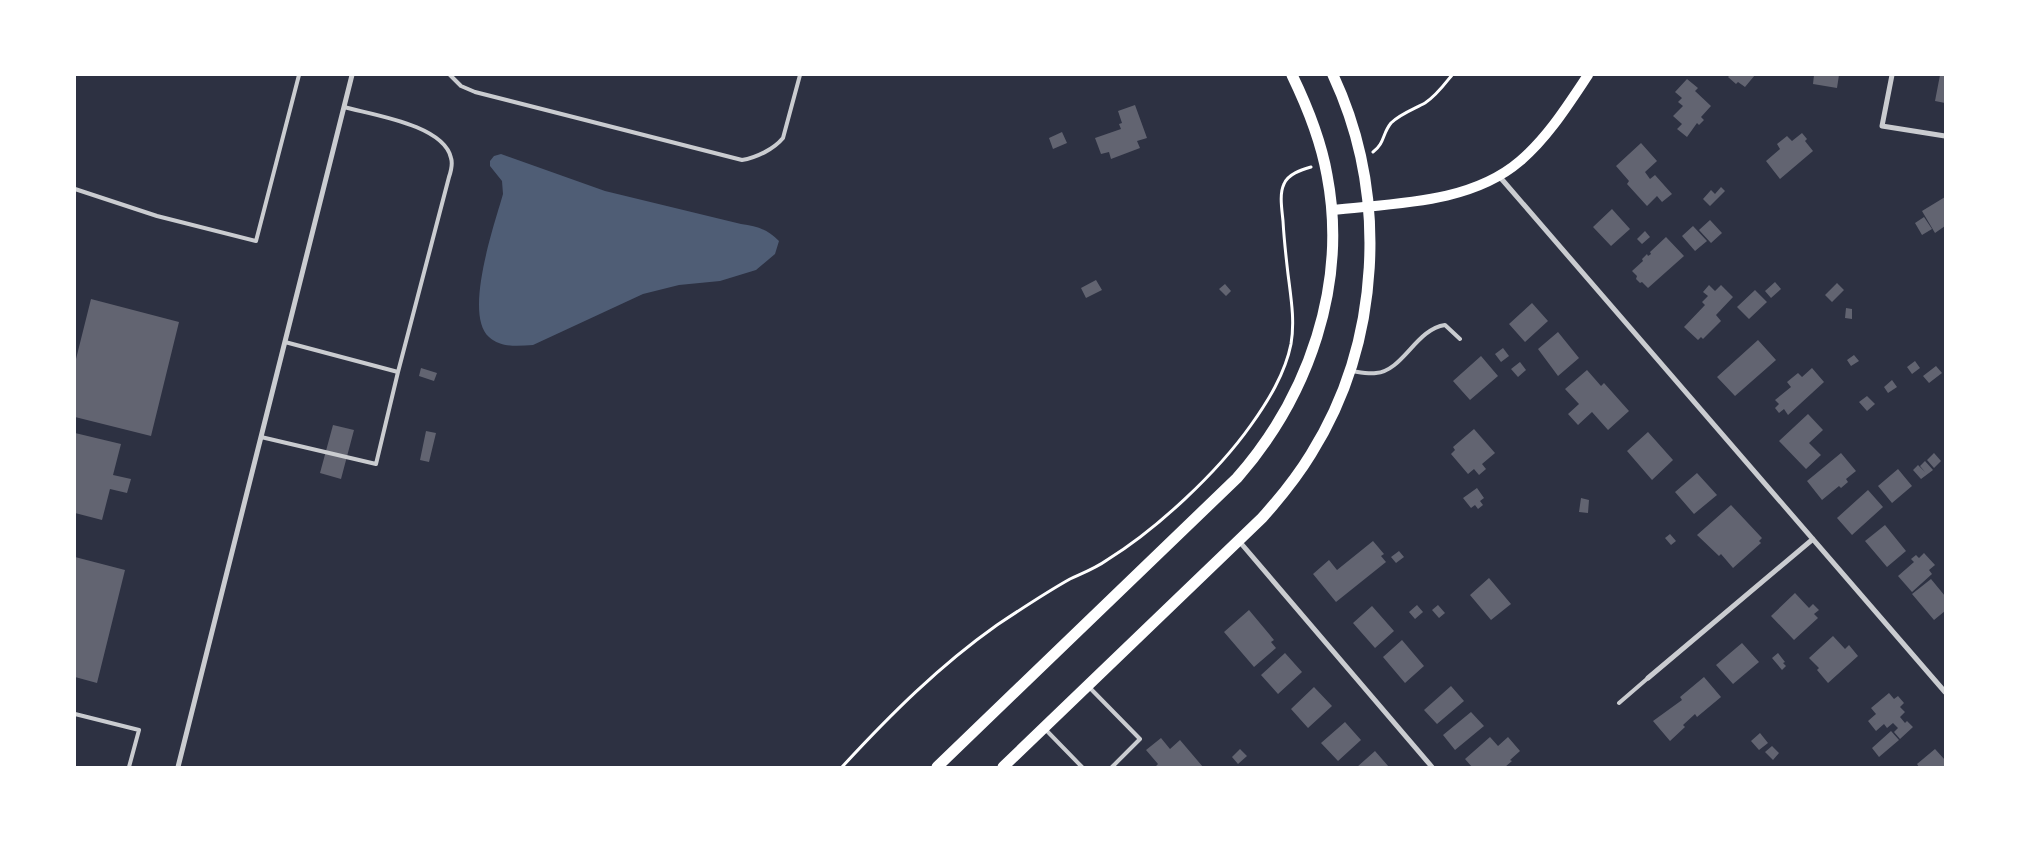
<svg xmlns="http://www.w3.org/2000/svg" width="2020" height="842" viewBox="0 0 2020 842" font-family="Rubik,sans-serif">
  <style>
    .water { fill: #4f5d75 }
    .building { fill: #626471 }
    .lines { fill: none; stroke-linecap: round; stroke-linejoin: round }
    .path { stroke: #fff; stroke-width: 3 }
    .service { stroke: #caccd0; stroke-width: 4 }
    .minor { stroke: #caccd0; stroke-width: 5 }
    .secondary { stroke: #fff; stroke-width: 10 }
    .primary { stroke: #fff; stroke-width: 11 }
  </style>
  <rect width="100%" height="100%" fill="#2d3142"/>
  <path class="water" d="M 501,154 L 605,191 L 741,224 C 757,226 767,229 779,241 L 775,254 L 756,270 L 720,281 L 679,285 L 643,294 L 533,345 C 518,346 501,348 489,337 C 463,314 495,223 503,194 L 502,181 L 490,166 L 490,161 L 494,156 Z"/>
  <path class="building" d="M 1730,75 L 1755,75 L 1745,87 L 1738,82 L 1736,84 L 1728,77 Z
    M 1814,75 L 1839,75 L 1837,88 L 1813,84 Z
    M 1940,75 L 1945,75 L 1945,103 L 1935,101 Z
    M 1687,79 L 1698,88 L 1695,91 L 1711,106 L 1701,117 L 1704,120 L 1699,125 L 1697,123 L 1687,137 L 1677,129 L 1682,124 L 1673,116 L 1683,106 L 1678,102 L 1682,98 L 1675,92 Z
    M 1135,105 L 1147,138 L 1137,141 L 1140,148 L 1111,159 L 1109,152 L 1101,154 L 1095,138 L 1121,129 L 1119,124 L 1122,123 L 1118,111 Z
    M 1062,132 L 1067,143 L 1053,149 L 1049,138 Z
    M 1802,133 L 1807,139 L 1805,141 L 1813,151 L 1780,179 L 1766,161 L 1780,149 L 1777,144 L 1787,136 L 1792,141 Z
    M 1641,143 L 1657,161 L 1645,172 L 1650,179 L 1655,175 L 1672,194 L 1662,202 L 1657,196 L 1647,206 L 1627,184 L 1629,181 L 1616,166 Z
    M 1721,187 L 1725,191 L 1710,206 L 1703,199 L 1711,190 L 1715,194 Z
    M 1945,197 L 1945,226 L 1935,233 L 1922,211 Z
    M 1612,209 L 1630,229 L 1611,246 L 1593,227 Z
    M 1924,217 L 1932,229 L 1922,235 L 1915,223 Z
    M 1710,220 L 1722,233 L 1711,243 L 1699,230 Z
    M 1693,226 L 1707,241 L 1695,251 L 1682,236 Z
    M 1645,231 L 1650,237 L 1642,244 L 1637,239 Z
    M 1666,237 L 1684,256 L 1648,288 L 1642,282 L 1640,283 L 1636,279 L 1637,276 L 1632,271 L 1643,261 L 1642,259 L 1647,254 L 1648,256 L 1651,254 L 1650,252 Z
    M 1096,280 L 1102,290 L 1086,298 L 1081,288 Z
    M 1775,282 L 1781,289 L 1771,298 L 1765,291 Z
    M 1837,283 L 1844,290 L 1832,302 L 1825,295 Z
    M 1225,284 L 1231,291 L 1226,296 L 1219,289 Z
    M 1709,285 L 1715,291 L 1721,285 L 1733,297 L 1716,315 L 1721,321 L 1703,339 L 1701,337 L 1698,340 L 1684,327 L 1705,305 L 1702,302 L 1708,296 L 1703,292 Z
    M 1755,290 L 1767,302 L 1749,319 L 1737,307 Z
    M 91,299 L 179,322 L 151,436 L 75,417 L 75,363 Z
    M 1532,303 L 1548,321 L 1525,342 L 1509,324 Z
    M 1846,308 L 1852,309 L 1852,319 L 1845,318 Z
    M 1558,332 L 1579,358 L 1558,376 L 1538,349 Z
    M 1758,340 L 1776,360 L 1735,396 L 1717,377 Z
    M 1503,348 L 1509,356 L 1501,362 L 1495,354 Z
    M 1854,355 L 1859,361 L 1851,366 L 1847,360 Z
    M 1481,356 L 1498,376 L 1470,400 L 1453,381 Z
    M 1915,361 L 1920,368 L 1912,374 L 1907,367 Z
    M 1520,362 L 1526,370 L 1518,377 L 1511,369 Z
    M 1936,366 L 1942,373 L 1929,383 L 1923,376 Z
    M 421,368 L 437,373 L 434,381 L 419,376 Z
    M 1812,368 L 1824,382 L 1788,415 L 1784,409 L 1779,413 L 1775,408 L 1779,404 L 1775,400 L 1791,387 L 1787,382 L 1798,373 L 1802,377 Z
    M 1587,370 L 1601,386 L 1604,383 L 1629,411 L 1608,430 L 1592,412 L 1578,425 L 1568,414 L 1579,404 L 1565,389 Z
    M 1892,380 L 1897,387 L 1888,393 L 1884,387 Z
    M 1867,396 L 1875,404 L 1867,411 L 1859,402 Z
    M 1808,414 L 1823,430 L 1809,443 L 1821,455 L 1806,469 L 1779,441 Z
    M 333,425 L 354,430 L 341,479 L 320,473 Z
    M 1474,429 L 1495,453 L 1482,464 L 1486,469 L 1479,475 L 1474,469 L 1468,474 L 1451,454 L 1455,450 L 1453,447 Z
    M 426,431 L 436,433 L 429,462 L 420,460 Z
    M 1648,432 L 1673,460 L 1652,480 L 1627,451 Z
    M 75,433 L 121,444 L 113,475 L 131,479 L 127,493 L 110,489 L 102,520 L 75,513 Z
    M 1841,453 L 1856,471 L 1846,479 L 1848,482 L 1841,488 L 1839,486 L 1822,500 L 1807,481 Z
    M 1934,453 L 1941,461 L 1934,468 L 1927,460 Z
    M 1925,461 L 1933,470 L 1921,479 L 1913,470 L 1918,465 L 1925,472 L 1920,466 Z
    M 1898,469 L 1912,486 L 1892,503 L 1878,486 Z
    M 1697,473 L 1717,495 L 1694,514 L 1675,492 Z
    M 1477,488 L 1484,498 L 1480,501 L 1483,505 L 1478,509 L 1475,505 L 1471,508 L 1463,498 Z
    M 1868,490 L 1883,507 L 1852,535 L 1837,518 Z
    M 1581,498 L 1589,500 L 1588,513 L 1579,512 Z
    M 1731,505 L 1762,538 L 1759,541 L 1761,543 L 1733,568 L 1721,554 L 1719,556 L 1697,535 Z
    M 1885,525 L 1906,551 L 1887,567 L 1865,541 Z
    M 1670,534 L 1676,541 L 1671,545 L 1665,538 Z
    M 1373,541 L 1384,554 L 1381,556 L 1386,562 L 1336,602 L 1313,574 L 1329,560 L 1337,570 Z
    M 1399,551 L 1404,557 L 1396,563 L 1391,557 Z
    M 1924,553 L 1935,565 L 1929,570 L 1932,574 L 1912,592 L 1898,576 L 1914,562 L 1911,559 L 1916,555 L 1919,558 Z
    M 75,557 L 125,570 L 97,683 L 75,677 Z
    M 1489,578 L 1511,604 L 1491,620 L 1470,595 Z
    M 1931,579 L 1945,596 L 1945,611 L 1934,620 L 1912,594 Z
    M 1795,593 L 1809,608 L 1813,604 L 1819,610 L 1814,614 L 1818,618 L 1794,640 L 1771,616 Z
    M 1417,605 L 1423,612 L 1415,619 L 1409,612 Z
    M 1438,605 L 1445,613 L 1439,618 L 1432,610 Z
    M 1372,606 L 1394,631 L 1375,648 L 1353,623 Z
    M 1249,610 L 1274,640 L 1271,642 L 1276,648 L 1254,667 L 1224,632 Z
    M 1833,636 L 1845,649 L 1849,645 L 1858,656 L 1828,683 L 1817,670 L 1819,668 L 1809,658 Z
    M 1402,640 L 1424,666 L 1405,683 L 1383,657 Z
    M 1742,643 L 1759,662 L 1733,684 L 1716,665 Z
    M 1285,653 L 1302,672 L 1278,694 L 1261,675 Z
    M 1778,653 L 1785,662 L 1783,663 L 1786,666 L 1782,670 L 1772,658 Z
    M 1704,677 L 1721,697 L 1697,717 L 1695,714 L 1683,725 L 1685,727 L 1670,741 L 1653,721 L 1682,700 L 1680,697 Z
    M 1451,686 L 1464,701 L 1437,724 L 1424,710 Z
    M 1314,687 L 1332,706 L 1308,728 L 1291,709 Z
    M 1889,693 L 1894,699 L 1898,696 L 1904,703 L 1900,707 L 1905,712 L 1900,717 L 1905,723 L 1907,721 L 1913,727 L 1900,739 L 1894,732 L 1898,728 L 1893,723 L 1887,728 L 1884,724 L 1876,731 L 1868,721 L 1876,714 L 1871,708 Z
    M 1471,712 L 1484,726 L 1455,750 L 1443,735 Z
    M 1345,722 L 1361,740 L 1338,761 L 1321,743 Z
    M 1891,731 L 1899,740 L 1879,757 L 1872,748 Z
    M 1760,733 L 1768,743 L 1759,750 L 1751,741 Z
    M 1490,737 L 1498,746 L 1508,737 L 1520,751 L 1510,760 L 1512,761 L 1505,767 L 1472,767 L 1465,759 Z
    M 1161,738 L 1170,749 L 1180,740 L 1203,767 L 1155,767 L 1158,764 L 1146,750 Z
    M 1772,746 L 1779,753 L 1773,760 L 1765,752 Z
    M 1240,749 L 1247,756 L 1238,764 L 1232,757 Z
    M 1935,749 L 1945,760 L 1945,767 L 1919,767 L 1917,764 Z
    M 1375,751 L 1389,767 L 1357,767 Z"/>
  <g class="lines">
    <path class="path" d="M 1373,152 C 1385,143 1382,134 1391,123 C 1400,114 1414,109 1425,103 C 1436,96 1444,85 1452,75
      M 842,767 C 890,715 939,666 997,625 C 1021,609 1045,593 1070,579 C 1083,573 1096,568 1107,560 C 1157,529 1217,473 1251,425 C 1268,401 1285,374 1291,344 C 1295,321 1291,298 1288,274 C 1286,257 1284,239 1283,221 C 1282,210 1279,194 1284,184 C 1288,174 1301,170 1311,167"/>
    <path class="service" d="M 450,75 L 461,86 L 475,92 L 742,160 C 756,158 774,149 783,138 L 800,75
      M 75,189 L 157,216 L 256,241 L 299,75
      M 285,342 L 398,372
      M 1352,371 C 1359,372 1368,374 1376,373 C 1403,371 1416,329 1445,325 L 1460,339
      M 261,437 L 376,464 L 398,372 L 449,177 C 451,171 453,164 451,158 C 444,125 373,115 344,107
      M 1089,687 L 1140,739 L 1112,767
      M 1619,703 L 1648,678
      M 75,714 L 139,730 L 129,767
      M 1046,730 L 1082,767"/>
    <path class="minor" d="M 1892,75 L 1882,126 L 1945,136
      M 1499,176 L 1945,692
      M 1239,541 L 1432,767
      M 1648,678 L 1813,539
      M 178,767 L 352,75"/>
    <path class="secondary" d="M 1332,210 C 1394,203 1470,204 1520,161 C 1548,137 1568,105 1588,75"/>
    <path class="primary" d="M 937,767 L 1237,478 C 1309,396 1348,284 1327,175 C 1321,141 1307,106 1292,75
      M 1003,767 L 1262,518 C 1280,498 1297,477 1311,454 C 1381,342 1389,195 1333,75"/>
  </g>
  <rect width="2020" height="842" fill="none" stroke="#ffffff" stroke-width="152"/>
</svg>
